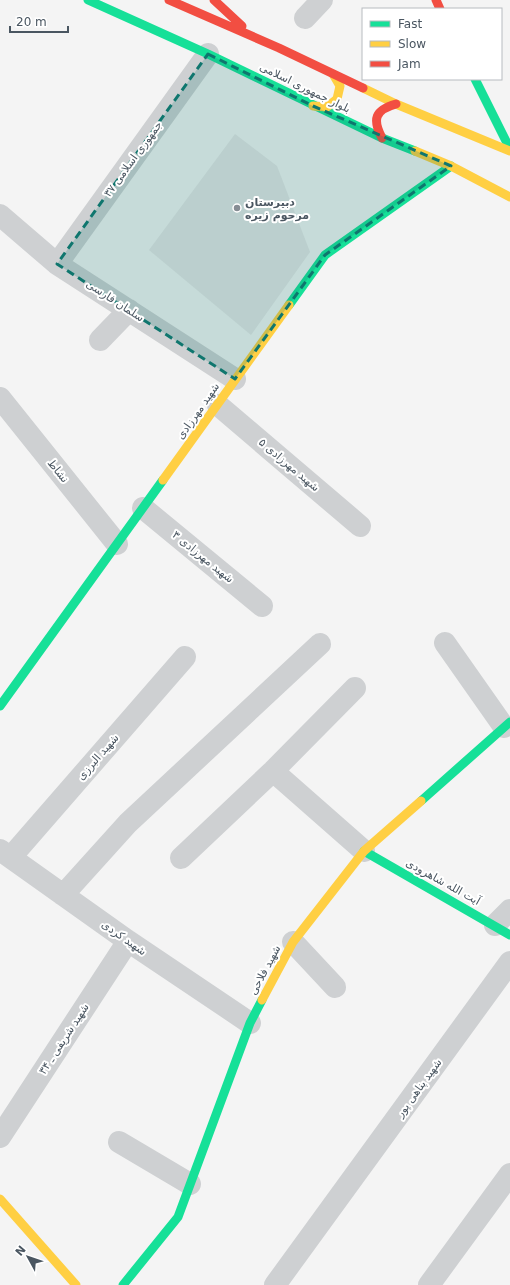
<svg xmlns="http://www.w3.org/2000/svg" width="510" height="1285" viewBox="0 0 510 1285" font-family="'DejaVu Sans','Noto Sans Arabic',sans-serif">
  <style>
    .education { fill: #e6e5e6 }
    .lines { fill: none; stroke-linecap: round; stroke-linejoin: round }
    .street { stroke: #ced0d2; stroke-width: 22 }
    .fast { stroke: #16e098; stroke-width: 9 }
    .slow { stroke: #ffcf43; stroke-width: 9 }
    .jam { stroke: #f24e42; stroke-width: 9 }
    .marked { fill: #0f766e; fill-opacity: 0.2; stroke: #0f766e; stroke-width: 3; stroke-dasharray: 8 5; stroke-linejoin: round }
    .poi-dot { fill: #868d94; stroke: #fff; stroke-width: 1.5 }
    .labels { text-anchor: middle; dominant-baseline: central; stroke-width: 4; stroke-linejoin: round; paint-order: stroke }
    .street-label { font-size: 11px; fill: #4a5661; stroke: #fff }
    .poi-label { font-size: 11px; font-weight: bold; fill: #4a5661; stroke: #fff; text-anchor: start }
  </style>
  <rect width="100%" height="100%" fill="#f4f4f4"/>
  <path class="education" d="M 235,134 L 277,166 L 310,252 L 251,335 L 149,250 Z"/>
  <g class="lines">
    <path class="street" d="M 305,18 L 322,0
      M 0,215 L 57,264 L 235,379
      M 57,264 L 208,54
      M 100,340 L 129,310
      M 0,398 L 117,544
      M 218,405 L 360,526
      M 143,508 L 262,606
      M 445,643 L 504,727
      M 273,771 L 364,851
      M 0,850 L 128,941 L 250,1023
      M 11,857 L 185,657
      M 181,858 L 273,771 L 355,688
      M 63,895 L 128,823 L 320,644
      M 495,925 L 510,910
      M 293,942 L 335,987
      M 0,1137 L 128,941
      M 119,1142 L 190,1184
      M 275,1285 L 510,962
      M 429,1285 L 510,1174"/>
    <path class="fast" d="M 88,0 L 208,54 L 382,138 L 415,151
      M 475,79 L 510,149
      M 289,305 L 325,255 L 451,166
      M 0,706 L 163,480
      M 421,801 L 510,722
      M 364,851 L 510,935
      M 123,1285 L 178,1217 L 250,1023 L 262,1000"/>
    <path class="slow" d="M 363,88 L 396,104 L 510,151
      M 313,106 L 327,107 L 337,99 L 340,86 L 333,74
      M 415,151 L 451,166 L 510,197
      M 163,480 L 289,305
      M 262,1000 L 293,942 L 364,851 L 421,801
      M 0,1199 L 76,1285"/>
    <path class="jam" d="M 169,0 L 279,48 L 363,88
      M 214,0 L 242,26
      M 436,0 L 440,9
      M 382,138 C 372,119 375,110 396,104"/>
  </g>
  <path class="marked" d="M 208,54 L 313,106 L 451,166 L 325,255 L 235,379 L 57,264 Z"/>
  <circle class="poi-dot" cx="237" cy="208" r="4"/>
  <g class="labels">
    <g class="street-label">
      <text transform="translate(305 88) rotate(26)">بلوار جمهوری اسلامی</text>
      <text transform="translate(133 159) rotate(-54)">جمهوری اسلامی ۳۷</text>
      <text transform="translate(115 301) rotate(33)">سلمان فارسی</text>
      <text transform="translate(198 411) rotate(-55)">شهید مهرزادی</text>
      <text transform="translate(289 465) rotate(40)">شهید مهرزادی ۵</text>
      <text transform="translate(58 471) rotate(51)">نشاط</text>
      <text transform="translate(203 557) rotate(39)">شهید مهرزادی ۳</text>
      <text transform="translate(98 757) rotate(-49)">شهید البرزی</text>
      <text transform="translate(443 882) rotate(29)">آیت الله شاهرودی</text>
      <text transform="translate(124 938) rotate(35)">شهید کردی</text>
      <text transform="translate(265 970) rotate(-62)">شهید فلاحی</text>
      <text transform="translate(64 1039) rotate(-57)">شهید شریفی ـ ۳۴</text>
      <text transform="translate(419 1088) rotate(-54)">شهید پناهی پور</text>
    </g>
    <g class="poi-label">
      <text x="245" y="202">دبیرستان<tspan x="245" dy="13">مرحوم زیره</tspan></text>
    </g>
  </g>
  <rect x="362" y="8" width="140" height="72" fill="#ffffff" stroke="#b7bbc0"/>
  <rect x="370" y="21" width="20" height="6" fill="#16e098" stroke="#b7bbc0"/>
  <text x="398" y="28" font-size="12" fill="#4a5661">Fast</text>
  <rect x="370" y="41" width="20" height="6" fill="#ffcf43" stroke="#b7bbc0"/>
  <text x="398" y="48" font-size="12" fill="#4a5661">Slow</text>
  <rect x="370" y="61" width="20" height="6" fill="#f24e42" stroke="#b7bbc0"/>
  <text x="398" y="68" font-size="12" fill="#4a5661">Jam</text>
  <g transform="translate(28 1257) rotate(310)" stroke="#ffffff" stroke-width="3" paint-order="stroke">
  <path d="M0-3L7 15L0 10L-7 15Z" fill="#4a5661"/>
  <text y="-6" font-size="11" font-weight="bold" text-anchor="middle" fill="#4a5661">N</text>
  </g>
  <path d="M10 26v6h58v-6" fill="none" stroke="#4a5661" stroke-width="2"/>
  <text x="16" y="26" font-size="12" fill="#4a5661" stroke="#ffffff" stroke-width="3" paint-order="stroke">20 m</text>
</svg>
